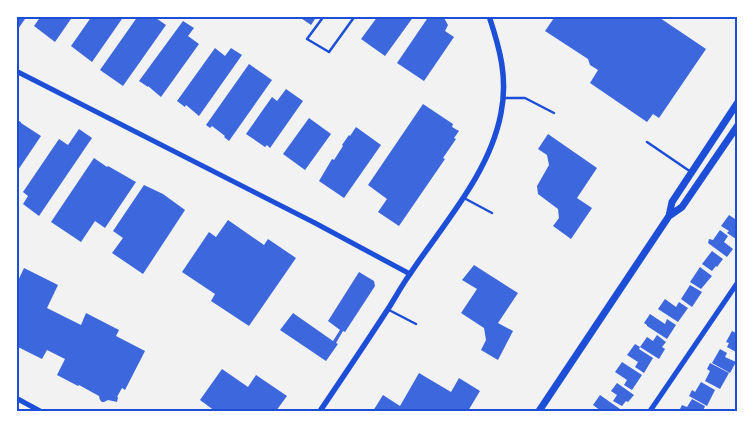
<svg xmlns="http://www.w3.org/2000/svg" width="754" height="427" viewBox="0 0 754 427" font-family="'Source Serif 4',serif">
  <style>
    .building { fill: #3d67dc }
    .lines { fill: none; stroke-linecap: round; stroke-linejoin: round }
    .service { stroke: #1d4ed8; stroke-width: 2.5 }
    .minor { stroke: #1d4ed8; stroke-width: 5 }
    .tertiary { stroke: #1d4ed8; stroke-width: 5.5 }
    .secondary { stroke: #1d4ed8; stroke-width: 7 }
    .neatline { fill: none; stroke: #1d4ed8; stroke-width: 2 }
  </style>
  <rect width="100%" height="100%" fill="#f2f2f2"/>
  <path class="building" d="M 16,16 L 27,16 L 16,32 Z
    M 41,16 L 73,16 L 55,42 L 34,26 Z
    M 92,16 L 124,16 L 92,62 L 71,46 Z
    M 138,16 L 153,16 L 166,25 L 123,86 L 100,70 Z
    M 298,16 L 317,16 L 311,25 Z
    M 378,16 L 414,16 L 385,56 L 361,39 Z
    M 429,16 L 443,16 L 448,25 L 445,31 L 454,37 L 424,81 L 397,63 Z
    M 552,16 L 657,16 L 706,49 L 659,118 L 653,114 L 647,122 L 590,83 L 598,70 L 590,65 L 588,59 L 545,31 L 554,18 Z
    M 183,21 L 194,28 L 188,36 L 199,44 L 161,97 L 148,86 L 148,87 L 139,81 Z
    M 215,48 L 225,56 L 231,48 L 242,55 L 199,116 L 186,105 L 185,107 L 177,101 Z
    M 249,64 L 272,80 L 229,141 L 224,137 L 225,136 L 212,126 L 210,128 L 206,125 Z
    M 286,89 L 303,101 L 270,148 L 267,145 L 265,147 L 246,134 L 272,97 L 277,101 Z
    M 423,104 L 453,124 L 452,127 L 459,131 L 454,138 L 456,139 L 443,158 L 445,159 L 399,226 L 378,212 L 387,199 L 368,185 Z
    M 309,118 L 331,134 L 305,170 L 283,154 Z
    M 19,121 L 21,122 L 21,123 L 41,136 L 16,173 L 16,124 Z
    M 356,127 L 381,145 L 344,198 L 319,181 L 332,159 L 334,160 L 343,146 L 342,145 L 349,135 L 350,136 Z
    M 79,129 L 92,138 L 39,216 L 23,204 L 28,196 L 23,192 L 59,139 L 68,145 Z
    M 548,134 L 597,168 L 577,198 L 592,208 L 571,239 L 553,226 L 559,218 L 558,209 L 538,194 L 537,186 L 549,165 L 547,155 L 538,149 Z
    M 94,158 L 107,167 L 108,166 L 136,182 L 105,228 L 95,221 L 81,242 L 51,222 Z
    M 144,185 L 163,194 L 185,210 L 143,274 L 112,253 L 123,238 L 113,231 Z
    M 729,215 L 738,221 L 738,237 L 736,239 L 727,233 L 729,231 L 721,226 Z
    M 228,220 L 264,245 L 268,239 L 296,258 L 249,326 L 211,301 L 215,294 L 182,272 L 209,232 L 216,237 Z
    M 720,230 L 728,236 L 724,242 L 733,249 L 727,257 L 708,243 L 709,239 L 713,240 Z
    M 712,251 L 723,259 L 717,267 L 716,266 L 712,271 L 702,264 Z
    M 474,265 L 518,293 L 498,323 L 513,331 L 498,360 L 481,350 L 486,340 L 484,328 L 461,313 L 477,289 L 462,280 Z
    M 700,267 L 712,276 L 701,289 L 690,282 Z
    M 24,268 L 58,285 L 47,308 L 81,325 L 86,313 L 119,330 L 116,336 L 145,351 L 125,390 L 122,388 L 117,397 L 118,397 L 117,402 L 108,400 L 104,402 L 102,402 L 100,400 L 99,396 L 79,385 L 78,386 L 57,375 L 65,359 L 47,350 L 42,359 L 16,346 L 16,285 Z
    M 359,272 L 374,281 L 375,286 L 345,332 L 343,331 L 336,343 L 338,344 L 326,361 L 280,330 L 293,313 L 333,341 L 340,330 L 328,321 Z
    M 690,285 L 702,292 L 692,307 L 681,299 Z
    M 665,299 L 676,307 L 679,302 L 688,308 L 678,322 L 658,309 Z
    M 650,314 L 665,324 L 667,319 L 676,325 L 667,339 L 647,326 L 647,325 L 644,323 Z
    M 732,331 L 738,334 L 738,348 L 736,352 L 727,347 L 729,343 L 726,342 Z
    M 657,335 L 666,342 L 662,347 L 665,349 L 659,359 L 640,347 L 647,337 L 653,341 Z
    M 635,344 L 640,347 L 639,349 L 653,358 L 644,373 L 635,367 L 638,362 L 627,355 Z
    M 720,349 L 727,353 L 725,357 L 736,362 L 730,373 L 712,363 Z
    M 622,362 L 642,375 L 632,390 L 624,385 L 627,380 L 615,372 Z
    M 710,363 L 729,373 L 720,389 L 705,381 L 710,371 L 707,369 Z
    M 222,369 L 248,387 L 256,375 L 287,396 L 276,411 L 215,411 L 200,400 Z
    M 419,373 L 451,392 L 459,378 L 480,391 L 468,411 L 373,411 L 383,395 L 400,406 Z
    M 701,382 L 715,390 L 707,406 L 689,396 L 692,390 L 695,392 Z
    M 617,383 L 634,395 L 628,402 L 626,401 L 622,406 L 613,401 L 617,395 L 611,391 Z
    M 600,395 L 620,409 L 618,411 L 601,411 L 593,405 Z
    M 692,399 L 705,406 L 703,411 L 679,411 L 682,405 L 687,407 Z"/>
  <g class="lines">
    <path class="service" d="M 324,16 L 307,39 L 329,52 L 355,16
      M 504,98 L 525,98 L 554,113
      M 647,142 L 691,172
      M 464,198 L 492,213
      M 389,310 L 416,324"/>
    <path class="minor" d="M 16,71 L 315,223 L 410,274
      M 16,398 L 40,411
      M 650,411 L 738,282"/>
    <path class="tertiary" d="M 320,411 C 343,377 366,343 388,309 C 395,298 402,285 410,274 C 443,224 490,173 501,113 C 508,78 500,49 489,16"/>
    <path class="secondary" d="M 669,216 L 672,202 L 738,102
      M 539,411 L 669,216 L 682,207 L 738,125"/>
  </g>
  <rect width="754" height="427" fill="none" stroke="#ffffff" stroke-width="35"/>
  <rect x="18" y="18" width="718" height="392" class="neatline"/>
</svg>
